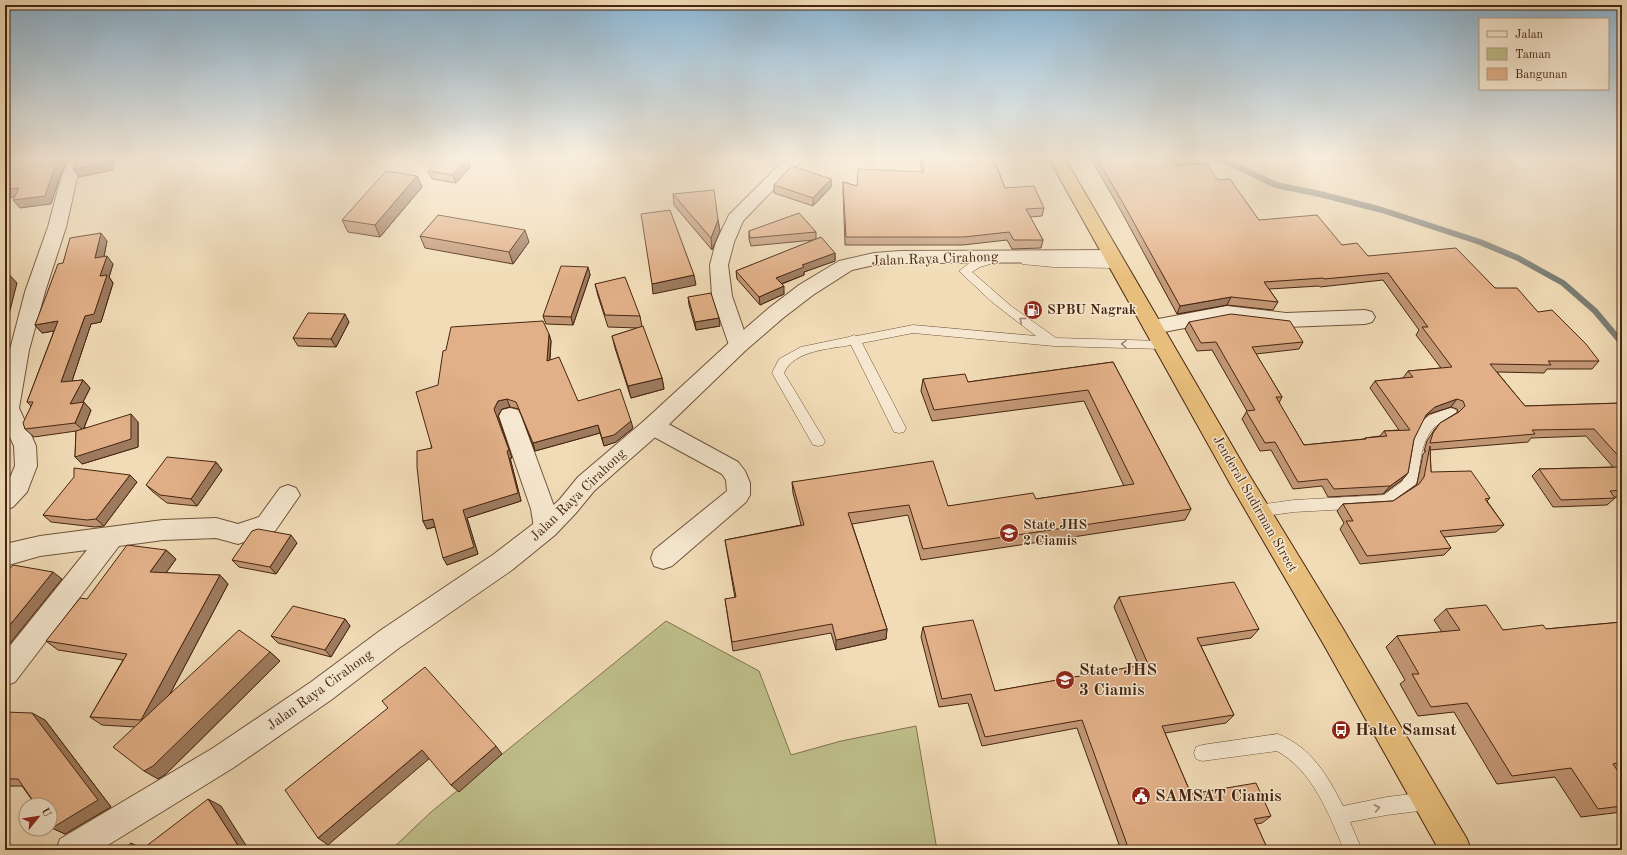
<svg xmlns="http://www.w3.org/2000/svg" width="1627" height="855" viewBox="0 0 1627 855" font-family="'Old Standard TT',serif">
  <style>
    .green { fill: #bfbf8b; stroke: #82724e }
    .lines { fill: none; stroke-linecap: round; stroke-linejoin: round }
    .stream { stroke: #7b7e76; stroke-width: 6 }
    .service-casing { stroke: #71533a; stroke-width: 1 }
    .minor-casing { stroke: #71533a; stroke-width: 2 }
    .tertiary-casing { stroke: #71533a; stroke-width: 2 }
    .trunk-casing { stroke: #462511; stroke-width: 2 }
    .service { fill: #f6e8d0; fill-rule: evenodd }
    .minor { fill: #f6e8d0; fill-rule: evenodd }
    .tertiary { fill: #f6e8d0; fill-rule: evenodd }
    .trunk { fill: #e8be7c; fill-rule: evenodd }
    .wall { fill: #c29775; stroke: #462511 }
    .shaded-wall { fill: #9e7b5f; stroke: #462511 }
    .building { fill: #e2b088; stroke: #462511 }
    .oneway { stroke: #9e8670 }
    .labels { text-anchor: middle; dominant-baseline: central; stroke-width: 3; stroke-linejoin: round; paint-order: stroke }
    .street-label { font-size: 14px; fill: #462511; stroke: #f6e8d0 }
    .poi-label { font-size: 14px; font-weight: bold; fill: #462511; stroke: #f6e8d0; text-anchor: start }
    .near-poi-label { font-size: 17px; font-weight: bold; fill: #462511; stroke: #f6e8d0; text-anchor: start }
  </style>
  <rect width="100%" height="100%" fill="#f1dcb7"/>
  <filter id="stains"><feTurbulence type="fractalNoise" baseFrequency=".005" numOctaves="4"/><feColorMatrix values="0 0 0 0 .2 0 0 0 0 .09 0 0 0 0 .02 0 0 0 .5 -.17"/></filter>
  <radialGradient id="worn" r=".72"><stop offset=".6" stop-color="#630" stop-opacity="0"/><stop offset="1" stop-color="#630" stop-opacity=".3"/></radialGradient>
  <path class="green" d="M 666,621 L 759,671 L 791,755 L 841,741 L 916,726 L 937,850 L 391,850 L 431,812 Z"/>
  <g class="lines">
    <path class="stream" d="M 1217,157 L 1276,185 L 1320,194 L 1382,210 L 1480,242 L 1518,258 L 1563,283 L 1595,311 L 1622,343"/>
    <g class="service-casing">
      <path id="service" d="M 999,254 L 1003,256 L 1004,258 L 1003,260 L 980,267 L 972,272 L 1011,306 L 1056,338 L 1163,341 L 1167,342 L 1169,345 L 1167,348 L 1163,349 L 1054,346 L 913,333 L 862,343 L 906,428 L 904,432 L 899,433 L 894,432 L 851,345 C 830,349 794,350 784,373 L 825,441 L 823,445 L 818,446 L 813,445 L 772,373 L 779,359 L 801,347 L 849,337 L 854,335 L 857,336 L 913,325 L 1036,336 L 992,302 L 959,271 L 972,261 Z
        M 1026,257 L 1116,260 L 1120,261 L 1122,264 L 1120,267 L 1116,268 L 1053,267 L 1022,264 L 1021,261 L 1022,258 Z
        M 1451,408 L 1456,410 L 1457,413 C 1452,422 1438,419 1429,434 C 1419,451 1421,468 1416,484 C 1413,491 1394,504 1387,507 L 1294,512 L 1258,517 L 1253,515 L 1251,511 L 1253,507 L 1258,505 L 1294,500 L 1384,495 L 1403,481 C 1405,460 1410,432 1427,417 C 1433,413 1444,410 1451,408 Z
        M 1278,734 C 1312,748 1327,775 1343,806 L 1387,797 L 1427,792 L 1433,795 L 1436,801 L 1433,807 L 1427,810 L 1387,815 L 1350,822 L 1362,850 L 1344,850 C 1329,814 1312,770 1277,751 L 1202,761 L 1196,759 L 1194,753 L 1196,747 L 1202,745 Z"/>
    </g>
    <g class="minor-casing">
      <path id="minor" d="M 70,157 L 86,157 L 77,178 L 66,227 L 45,292 L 29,350 L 19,408 L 36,446 L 37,466 L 27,492 L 13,507 L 5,510 L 5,484 L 9,480 L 15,466 L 14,446 L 5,426 L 5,369 L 25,292 L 48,227 L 61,178 Z
        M 787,157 L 805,157 L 743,221 L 734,242 L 728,265 L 732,296 L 749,345 L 746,350 L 739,352 L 732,350 L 729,345 L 712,296 L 710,265 L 716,242 L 729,215 Z
        M 1227,306 L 1286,313 L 1365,310 L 1372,312 L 1375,317 L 1372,322 L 1365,324 L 1286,327 L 1227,320 L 1153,334 L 1146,332 L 1143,327 L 1146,322 L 1153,320 Z
        M 510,408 L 518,410 L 521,416 L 555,509 L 558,528 L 555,535 L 546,538 L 537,535 L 534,528 L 531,509 L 499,416 L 502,410 Z
        M 653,418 L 661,420 L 738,462 L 745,471 L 750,483 L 750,495 L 746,502 L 672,566 L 663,569 L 654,566 L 651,558 L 654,550 L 727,491 L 726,480 L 722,474 L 645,432 L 642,426 L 645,420 Z
        M 288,485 L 296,488 L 300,495 L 275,531 L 238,544 L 216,538 L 163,540 L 119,546 L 15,682 L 5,686 L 5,652 L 87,550 L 40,556 L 5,566 L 5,544 L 40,536 L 163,520 L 216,518 L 238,524 L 259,517 L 280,488 Z"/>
    </g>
    <g class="tertiary-casing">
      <path id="tertiary" d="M 1111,250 L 1118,252 L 1120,256 L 1118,260 L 1111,262 L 900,263 L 874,265 L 852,270 L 813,295 L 783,318 L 746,350 L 661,432 L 594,491 L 576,513 L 555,535 L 512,570 L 399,648 L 331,700 L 233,768 L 100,850 L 56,850 L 60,839 L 213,748 L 311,682 L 381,630 L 494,554 L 537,521 L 560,499 L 578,477 L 645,420 L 732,340 L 769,308 L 799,285 L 839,261 L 874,253 L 900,251 Z"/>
    </g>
    <g class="trunk-casing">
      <path id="trunk" d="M 1048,157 L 1064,157 L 1248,473 L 1342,627 L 1467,839 L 1471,850 L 1439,850 L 1324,645 L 1232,487 Z"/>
    </g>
    <use href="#service" class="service"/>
    <use href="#minor" class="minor"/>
    <use href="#tertiary" class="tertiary"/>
    <use href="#trunk" class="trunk"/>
  </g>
  <path class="wall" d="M 919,157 L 993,157 L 1005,188 L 1044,208 L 1042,216 L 1030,217 L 1043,240 L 1041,248 L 1012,249 L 1007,240 L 963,245 L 845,245 L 843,190 L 843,182 L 857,186 L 922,172 Z
    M 1090,157 L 1173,157 L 1178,165 L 1218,180 L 1259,220 L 1342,245 L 1368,256 L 1495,288 L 1538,312 L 1599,361 L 1592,369 L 1547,369 L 1544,373 L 1497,372 L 1525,406 L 1622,403 L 1622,497 L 1615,497 L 1615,498 L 1607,505 L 1553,507 L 1532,476 L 1539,469 L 1613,467 L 1586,436 L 1531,438 L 1528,442 L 1430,450 L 1431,472 L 1490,498 L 1487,501 L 1504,525 L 1496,532 L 1444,537 L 1451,548 L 1444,555 L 1360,564 L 1340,529 L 1344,523 L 1337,511 L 1343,504 L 1393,501 L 1417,484 L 1423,454 L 1426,451 L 1424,451 L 1427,441 L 1434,430 L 1440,423 L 1458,412 L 1457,409 L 1451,407 L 1429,414 L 1424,418 L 1414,439 L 1408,473 L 1402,480 L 1383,494 L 1328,497 L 1322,486 L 1293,489 L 1271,450 L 1260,451 L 1242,419 L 1247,411 L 1212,350 L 1197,351 L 1185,329 L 1189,322 L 1303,342 L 1299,349 L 1256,354 L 1282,397 L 1279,403 L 1304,445 L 1364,439 L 1365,438 L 1380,436 L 1384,431 L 1399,430 L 1370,388 L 1375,381 L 1403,378 L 1408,371 L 1441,368 L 1416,335 L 1419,330 L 1383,280 L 1320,287 L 1319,286 L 1269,289 L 1278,302 L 1273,310 L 1227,305 L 1177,314 L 1121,211 Z
    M 467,159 L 470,167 L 456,183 L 432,179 L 428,171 Z
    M 417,176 L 422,187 L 380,237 L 348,232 L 342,220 Z
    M 831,179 L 831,187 L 813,206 L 774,193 L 774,185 Z
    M 673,194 L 718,220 L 720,231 L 712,250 L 674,205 Z
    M 749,231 L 816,232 L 816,239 L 835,253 L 835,261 L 804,272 L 804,275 L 782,284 L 784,294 L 760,305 L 737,279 L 736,271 L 814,240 L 751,246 L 749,239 Z
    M 420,236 L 529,242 L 513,264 L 425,248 Z
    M 107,241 L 104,257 L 113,264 L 109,277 L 113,283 L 101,322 L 91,324 L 72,381 L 83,380 L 90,388 L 83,402 L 91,410 L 84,428 L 138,422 L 138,447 L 82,464 L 75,457 L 76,431 L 34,437 L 25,429 L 31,406 L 27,402 L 54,331 L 42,333 L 35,325 L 63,263 Z
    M 588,267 L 590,275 L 573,325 L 546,324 L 543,316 Z
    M 595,284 L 640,316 L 642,327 L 662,378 L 664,389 L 631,398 L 615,348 L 612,336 L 638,328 L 608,327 L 598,296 Z
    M 688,297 L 720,326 L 696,330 L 689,305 Z
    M 349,322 L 336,347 L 298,346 L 293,338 Z
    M 549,334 L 551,341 L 550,360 L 578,401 L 633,428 L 616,442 L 604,446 L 600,433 L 535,451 L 519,409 L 510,407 L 502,409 L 498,416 L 512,458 L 510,458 L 521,501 L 467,518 L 478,554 L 447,565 L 435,527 L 427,529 L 423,521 L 438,385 Z
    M 1113,362 L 1191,509 L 1185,520 L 921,560 L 908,515 L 852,524 L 887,629 L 886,639 L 836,650 L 831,633 L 733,651 L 725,599 L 735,598 L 725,540 L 801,525 L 793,493 L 792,482 L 948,506 L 1036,499 L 1124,486 L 1084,401 L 932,421 L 921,391 L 923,379 L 968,382 Z
    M 216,462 L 222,470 L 197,506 L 167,503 L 153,492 L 146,485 Z
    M 137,482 L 104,526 L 95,527 L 51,522 L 43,515 Z
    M 297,543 L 276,574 L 239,567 L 232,560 Z
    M 166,550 L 176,559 L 166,573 L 220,575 L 228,584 L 170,694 L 270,652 L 280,661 L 166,774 L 158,779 L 135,727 L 102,725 L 90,717 L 123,660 L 58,650 L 46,641 L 87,599 Z
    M 1119,597 L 1259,629 L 1251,638 L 1201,646 L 1234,715 L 1226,723 L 1165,733 L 1191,794 L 1271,816 L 1262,823 L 1256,824 L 1268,850 L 1121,850 L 1077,728 L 982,746 L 968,703 L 939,707 L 921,637 L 923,627 L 995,691 L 1139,666 L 1114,607 Z
    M 1446,609 L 1503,630 L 1546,629 L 1622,622 L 1622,769 L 1617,770 L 1622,777 L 1622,812 L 1581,817 L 1555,777 L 1497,784 L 1454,712 L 1418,716 L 1400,684 L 1405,680 L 1386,647 L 1397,636 L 1442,632 L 1434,620 Z
    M 345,619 L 350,626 L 331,657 L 278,643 L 271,636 Z
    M 5,712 L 45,720 L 111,807 L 65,834 L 52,828 L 22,786 L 5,786 Z"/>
  <path class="shaded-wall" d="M 60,157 L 69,157 L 60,177 L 51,204 L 20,208 L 13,200 L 54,170 Z
    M 108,157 L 115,157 L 113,170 L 79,177 L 73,169 Z
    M 467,159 L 470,167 L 456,183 L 453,175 Z
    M 417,176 L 422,187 L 380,237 L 375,225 Z
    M 831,179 L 831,187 L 813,206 L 813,198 Z
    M 19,188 L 25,196 L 5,198 L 5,189 Z
    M 718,220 L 720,231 L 712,250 L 711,238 Z
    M 525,230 L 529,242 L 513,264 L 509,252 Z
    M 101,233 L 107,241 L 102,266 L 95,258 Z
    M 835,253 L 835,261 L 804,272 L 804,275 L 776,286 L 776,278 L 802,265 Z
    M 107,256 L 113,264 L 109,277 L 113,283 L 101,322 L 91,324 L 69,390 L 61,382 L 85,316 Z
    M 588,267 L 590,275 L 573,325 L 571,317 Z
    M 6,271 L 17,283 L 5,330 L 5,276 Z
    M 694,275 L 696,285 L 653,294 L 652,284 Z
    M 784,286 L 784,294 L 760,305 L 759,297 Z
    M 1231,297 L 1227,305 L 1177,314 L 1180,306 Z
    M 345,314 L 349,322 L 336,347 L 331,339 Z
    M 719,318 L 720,326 L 696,330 L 695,322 Z
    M 58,321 L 65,329 L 42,333 L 35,325 Z
    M 549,334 L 551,341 L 549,369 L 547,361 Z
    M 662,378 L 664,389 L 631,398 L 628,386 Z
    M 83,380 L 90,388 L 78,412 L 70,404 Z
    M 507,399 L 510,407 L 502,409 L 498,416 L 512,458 L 510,458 L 521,501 L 467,518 L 478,554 L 447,565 L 443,558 L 463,510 L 494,409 L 498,401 Z
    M 1457,399 L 1451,407 L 1429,414 L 1420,422 L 1426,415 L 1435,407 Z
    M 84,402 L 91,410 L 83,430 L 75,423 Z
    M 131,414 L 138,422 L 138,447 L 82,464 L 75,457 Z
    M 631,421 L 633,428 L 616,442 L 604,446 L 602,438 Z
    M 598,425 L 600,433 L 535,451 L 533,443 Z
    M 216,462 L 222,470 L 197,506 L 191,499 Z
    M 1408,473 L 1402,480 L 1383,494 L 1390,486 Z
    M 130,475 L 137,482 L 104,526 L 96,519 Z
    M 433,519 L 437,526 L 427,529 L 423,521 Z
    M 291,535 L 297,543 L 276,574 L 270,567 Z
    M 166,550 L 176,559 L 160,581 L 150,572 Z
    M 53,572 L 62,579 L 7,647 L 5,646 L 5,631 Z
    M 220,575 L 228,584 L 152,728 L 141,720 Z
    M 345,619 L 350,626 L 331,657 L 325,650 Z
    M 887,629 L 886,639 L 836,650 L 836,640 Z
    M 270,652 L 280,661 L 166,774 L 158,779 L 144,771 Z
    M 32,713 L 45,720 L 111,807 L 65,834 L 52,828 Z
    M 496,746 L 502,754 L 459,792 L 451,785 Z
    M 422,750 L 430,758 L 328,845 L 318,838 Z
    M 208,799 L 221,806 L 249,850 L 241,850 Z
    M 131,843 L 145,850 L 136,850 Z"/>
  <path class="building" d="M 5,157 L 60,157 L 54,170 L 45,196 L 13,200 L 19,188 L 5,189 Z
    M 78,157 L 108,157 L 107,162 L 73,169 Z
    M 441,157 L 459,157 L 467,159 L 453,175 L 428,171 Z
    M 922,157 L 993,157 L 1005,188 L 1034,186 L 1044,208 L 1026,209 L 1043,240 L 1014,240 L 1009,232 L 964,237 L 846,237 L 843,182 L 857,186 L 858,169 L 924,172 Z
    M 1096,157 L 1173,157 L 1178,165 L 1206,163 L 1218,180 L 1230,179 L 1259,220 L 1317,215 L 1342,245 L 1357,243 L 1368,256 L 1456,248 L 1495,288 L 1517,288 L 1538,312 L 1552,310 L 1586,344 L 1599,361 L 1548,361 L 1551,365 L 1490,364 L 1525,406 L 1622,403 L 1622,427 L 1619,427 L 1622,430 L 1622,460 L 1594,429 L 1532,430 L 1535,434 L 1430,443 L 1433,433 L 1440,423 L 1459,412 L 1465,406 L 1463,401 L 1457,399 L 1435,407 L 1426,415 L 1414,439 L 1408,473 L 1390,486 L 1334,489 L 1327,479 L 1298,482 L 1275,442 L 1265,443 L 1246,411 L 1255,410 L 1216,342 L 1201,343 L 1189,322 L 1231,314 L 1290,321 L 1303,342 L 1252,347 L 1282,397 L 1276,397 L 1304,445 L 1366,439 L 1365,438 L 1387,436 L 1384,431 L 1410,430 L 1375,381 L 1413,377 L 1408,371 L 1452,367 L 1422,327 L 1428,327 L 1388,273 L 1324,279 L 1323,278 L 1264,282 L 1278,302 L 1231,297 L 1180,306 L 1123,203 Z
    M 792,166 L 831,179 L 813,198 L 774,185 Z
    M 386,171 L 417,176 L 375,225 L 342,220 Z
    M 714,190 L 718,220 L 711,238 L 673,194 Z
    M 670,210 L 694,275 L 652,284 L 641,214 Z
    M 799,213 L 816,232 L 750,238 L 749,231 Z
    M 438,215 L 525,230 L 509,252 L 420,236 Z
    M 101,233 L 95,258 L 107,256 L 100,276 L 107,275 L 94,314 L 85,316 L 61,382 L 83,380 L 70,404 L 84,402 L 75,423 L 25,429 L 23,423 L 33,402 L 27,402 L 58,321 L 35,325 L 58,264 L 63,263 L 70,238 Z
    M 821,237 L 835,253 L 802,265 L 804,267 L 776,278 L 784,286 L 759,297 L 736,271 Z
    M 561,266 L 588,267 L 571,317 L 543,316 Z
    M 625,277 L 640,316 L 605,315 L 595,284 Z
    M 711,293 L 719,318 L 695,322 L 688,297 Z
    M 308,313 L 345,314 L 331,339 L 293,338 Z
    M 543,321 L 549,334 L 547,361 L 559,357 L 578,401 L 620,389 L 631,421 L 614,435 L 602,438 L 598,425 L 533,443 L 516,402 L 507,399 L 498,401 L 494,409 L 509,450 L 507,451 L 518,493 L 463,510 L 474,547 L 443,558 L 433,519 L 423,521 L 417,467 L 417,451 L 432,448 L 416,392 L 438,385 L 443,351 L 446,350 L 451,327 Z
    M 643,326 L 662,378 L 628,386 L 612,336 Z
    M 1113,362 L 1191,509 L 923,549 L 909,505 L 848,513 L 887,629 L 836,640 L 832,624 L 732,642 L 725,599 L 736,597 L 725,540 L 804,525 L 792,482 L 933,461 L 948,506 L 1033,493 L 1036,499 L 1134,484 L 1088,390 L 934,410 L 923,379 L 965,374 L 968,382 Z
    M 131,414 L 131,439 L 75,457 L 76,431 Z
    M 1430,446 L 1431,472 L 1471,471 L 1490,498 L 1485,499 L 1504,525 L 1440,531 L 1451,548 L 1367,556 L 1346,521 L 1353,521 L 1343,504 L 1393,501 L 1419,484 L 1424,477 Z
    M 167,457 L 216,462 L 191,499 L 160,495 L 146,485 Z
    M 1622,467 L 1622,490 L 1610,491 L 1615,498 L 1561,500 L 1539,469 Z
    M 74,468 L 130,475 L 96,519 L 87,520 L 43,515 L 74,477 Z
    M 258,529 L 291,535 L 270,567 L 232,560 L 252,531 Z
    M 127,545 L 166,550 L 150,572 L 220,575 L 141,720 L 90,717 L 127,654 L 46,641 L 80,598 L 87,599 Z
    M 13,565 L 53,572 L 5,631 L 5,574 Z
    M 1234,582 L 1259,629 L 1197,638 L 1234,715 L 1162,726 L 1191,794 L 1256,783 L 1271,816 L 1254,819 L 1268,850 L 1129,850 L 1082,720 L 985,737 L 971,694 L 942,699 L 923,627 L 973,620 L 995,691 L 1148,664 L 1119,597 Z
    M 1486,605 L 1503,630 L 1543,625 L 1546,629 L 1622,622 L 1622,762 L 1613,764 L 1622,777 L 1622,806 L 1598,809 L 1571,768 L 1512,776 L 1467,703 L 1431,707 L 1412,674 L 1419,674 L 1397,636 L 1460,630 L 1446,609 Z
    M 293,606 L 345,619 L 325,650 L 271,636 Z
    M 239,630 L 270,652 L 153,766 L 144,771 L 113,747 Z
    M 425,667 L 496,746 L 451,785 L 422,750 L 318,838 L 285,790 L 388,708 L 382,701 Z
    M 5,712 L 32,713 L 98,800 L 52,828 L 50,825 L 50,805 L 36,805 L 18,779 L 5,779 Z
    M 208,799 L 241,850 L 141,850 Z
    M 131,843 L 136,850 L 123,850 Z"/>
  <defs><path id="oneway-chevron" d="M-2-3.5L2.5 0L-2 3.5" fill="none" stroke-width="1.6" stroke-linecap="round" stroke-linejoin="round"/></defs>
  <g class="oneway">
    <use href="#oneway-chevron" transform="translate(1022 320) rotate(-141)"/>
    <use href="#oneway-chevron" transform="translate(1124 344) rotate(-179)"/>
    <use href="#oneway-chevron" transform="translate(1377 808) rotate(-11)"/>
  </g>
  <linearGradient id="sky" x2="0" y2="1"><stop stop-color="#8bb6d5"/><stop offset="0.57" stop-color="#f9efdf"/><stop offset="1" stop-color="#f9efdf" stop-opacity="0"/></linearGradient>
  <rect width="1627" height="277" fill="url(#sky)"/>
  <defs>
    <g id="fuel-disc" transform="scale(1)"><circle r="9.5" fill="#8f2418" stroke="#f6e8d0"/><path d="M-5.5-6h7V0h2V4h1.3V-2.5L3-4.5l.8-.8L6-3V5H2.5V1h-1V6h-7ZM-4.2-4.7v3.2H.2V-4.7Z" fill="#fff"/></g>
    <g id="school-disc" transform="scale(1)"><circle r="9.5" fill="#8f2418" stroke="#f6e8d0"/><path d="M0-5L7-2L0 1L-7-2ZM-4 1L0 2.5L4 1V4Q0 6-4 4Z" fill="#fff"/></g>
    <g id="bus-disc" transform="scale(1)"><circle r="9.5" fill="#8f2418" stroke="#f6e8d0"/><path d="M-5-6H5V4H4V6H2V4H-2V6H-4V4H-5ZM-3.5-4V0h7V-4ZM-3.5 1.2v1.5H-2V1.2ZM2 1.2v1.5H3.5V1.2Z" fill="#fff"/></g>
    <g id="civic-disc" transform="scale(1)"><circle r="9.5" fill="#8f2418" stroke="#f6e8d0"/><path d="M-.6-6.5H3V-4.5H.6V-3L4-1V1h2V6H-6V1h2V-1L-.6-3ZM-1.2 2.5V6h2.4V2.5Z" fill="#fff"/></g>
  </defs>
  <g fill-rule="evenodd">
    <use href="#fuel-disc" x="1033" y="310"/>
    <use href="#school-disc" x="1009" y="533"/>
    <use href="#school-disc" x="1065" y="680"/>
    <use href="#bus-disc" x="1341" y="730"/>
    <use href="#civic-disc" x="1141" y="796"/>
  </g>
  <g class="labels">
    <g class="street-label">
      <text transform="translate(935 259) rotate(-2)">Jalan Raya Cirahong</text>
      <text transform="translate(578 495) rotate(-44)">Jalan Raya Cirahong</text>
      <text transform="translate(1255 504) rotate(60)">Jenderal Sudirman Street</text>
      <text transform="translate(320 690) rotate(-36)">Jalan Raya Cirahong</text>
    </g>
    <g class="poi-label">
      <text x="1047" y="310">SPBU Nagrak</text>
      <text x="1023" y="525">State JHS<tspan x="1023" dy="16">2 Ciamis</tspan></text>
    </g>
    <g class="near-poi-label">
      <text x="1079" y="670">State JHS<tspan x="1079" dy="20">3 Ciamis</tspan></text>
      <text x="1355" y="730">Halte Samsat</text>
      <text x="1155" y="796">SAMSAT Ciamis</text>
    </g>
  </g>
  <rect width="1627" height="855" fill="none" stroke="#f1dcb7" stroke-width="20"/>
  <rect x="6" y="6" width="1615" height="843" fill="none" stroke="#462511" stroke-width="2"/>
  <rect x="10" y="10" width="1607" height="835" fill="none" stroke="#462511"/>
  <rect x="1479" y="18" width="130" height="72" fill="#f6e8d0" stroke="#b09a84"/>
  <rect x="1487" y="31" width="20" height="6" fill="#f6e8d0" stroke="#b09a84"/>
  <text x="1515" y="38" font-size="12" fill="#462511">Jalan</text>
  <rect x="1487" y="48" width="20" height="12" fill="#bfbf8b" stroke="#b09a84"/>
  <text x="1515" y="58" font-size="12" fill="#462511">Taman</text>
  <rect x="1487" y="68" width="20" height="12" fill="#e2b088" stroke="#b09a84"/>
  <text x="1515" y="78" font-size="12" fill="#462511">Bangunan</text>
  <g transform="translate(38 817) rotate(60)"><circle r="19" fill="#f6e8d0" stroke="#b09a84"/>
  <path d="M0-3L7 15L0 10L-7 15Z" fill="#8f2418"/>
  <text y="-6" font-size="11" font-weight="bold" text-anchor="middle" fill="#462511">U</text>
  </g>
  <rect width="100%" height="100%" filter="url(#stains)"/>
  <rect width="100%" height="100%" fill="url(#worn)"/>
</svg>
